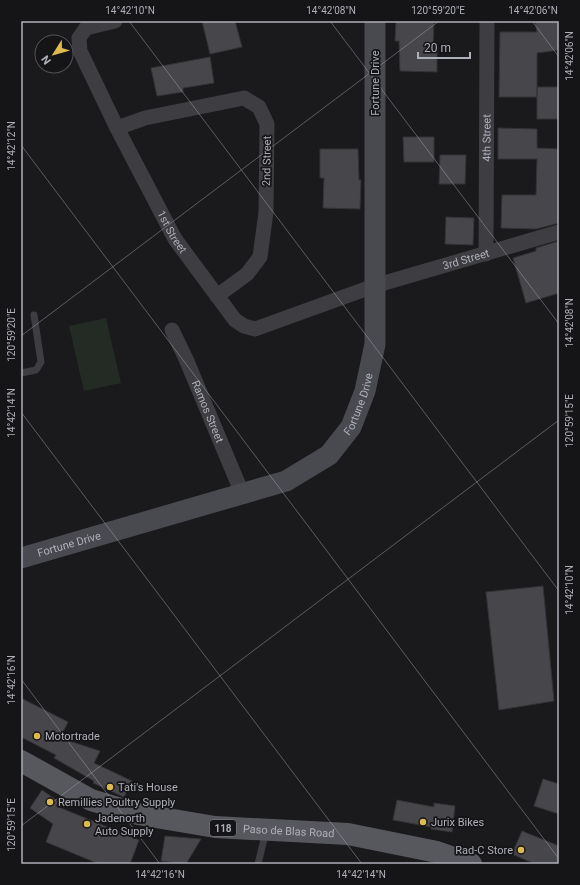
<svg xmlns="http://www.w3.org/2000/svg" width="580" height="885" viewBox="0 0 580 885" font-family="Roboto,sans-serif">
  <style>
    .pitch { fill: #242b25 }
    .building { fill: #47474b; stroke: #343437 }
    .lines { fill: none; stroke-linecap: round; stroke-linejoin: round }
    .lane { stroke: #3d3d42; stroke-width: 7 }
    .street { stroke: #3d3d42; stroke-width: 15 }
    .secondary { stroke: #494a50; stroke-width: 21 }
    .primary { stroke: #57585e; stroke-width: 22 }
    .ticks { fill: none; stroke: #aeb0b9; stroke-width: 1; stroke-opacity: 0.45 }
    .poi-dot { fill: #ddba50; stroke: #151416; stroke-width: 1.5 }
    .labels { text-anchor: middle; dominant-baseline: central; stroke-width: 3.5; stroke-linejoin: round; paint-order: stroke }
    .shield { fill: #151416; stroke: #808188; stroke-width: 1 }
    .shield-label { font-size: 10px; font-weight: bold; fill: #aeb0b9 }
    .street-label { font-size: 11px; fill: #aeb0b9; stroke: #151416 }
    .poi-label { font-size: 11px; fill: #aeb0b9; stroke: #151416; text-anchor: start }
    .neatline { fill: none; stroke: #aeb0b9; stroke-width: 1.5 }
    .ticks-label { font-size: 10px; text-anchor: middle; fill: #aeb0b9 }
  </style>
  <rect width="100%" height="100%" fill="#1a191b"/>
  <path class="pitch" d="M 106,318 L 121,383 L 84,391 L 69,326 Z"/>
  <path class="building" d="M 202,21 L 235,21 L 242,47 L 210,54 Z
    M 396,21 L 434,21 L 433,46 L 437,46 L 437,72 L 400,71 L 399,41 L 395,41 Z
    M 535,21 L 559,21 L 559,50 L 537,53 L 537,97 L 499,97 L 500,32 L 537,32 Z
    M 210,57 L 214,83 L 183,88 L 183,92 L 157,96 L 151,68 Z
    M 537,87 L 559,87 L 559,119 L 537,119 Z
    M 498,128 L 537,129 L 537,148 L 559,149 L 559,223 L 536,229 L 501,228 L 502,195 L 536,195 L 537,159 L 498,159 Z
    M 403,137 L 434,137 L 434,162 L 404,162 Z
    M 320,149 L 358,149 L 359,180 L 361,180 L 360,209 L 323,208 L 324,178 L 320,178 Z
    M 440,155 L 466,155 L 465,184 L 439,184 Z
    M 446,217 L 474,218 L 473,245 L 445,244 Z
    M 559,241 L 559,293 L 526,303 L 513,258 L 536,251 L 536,248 Z
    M 543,586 L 554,701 L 499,710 L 486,592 Z
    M 21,698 L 68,722 L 60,738 L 100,751 L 94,763 L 132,781 L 124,797 L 93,783 L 94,781 L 54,758 L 56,755 L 21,737 Z
    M 543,779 L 559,784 L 559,814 L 534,806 Z
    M 42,790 L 59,802 L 56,806 L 139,840 L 130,864 L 99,864 L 46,842 L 53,824 L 30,808 Z
    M 397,800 L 434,807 L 434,803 L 455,806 L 452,832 L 431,829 L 431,827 L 393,820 Z
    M 522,831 L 559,846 L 559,864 L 535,864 L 512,854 Z
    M 165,836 L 201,839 L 186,864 L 183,864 L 161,861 Z"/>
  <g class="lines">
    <path class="lane" d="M 21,373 L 36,370 L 41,362 L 34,315
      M 258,864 L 266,831"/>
    <g class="street">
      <path id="s1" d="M 115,21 L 86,28 L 79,38 L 80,51 L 117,128 L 175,239 L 235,320 L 244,326 L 255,329 L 374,286 L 559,232"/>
      <path d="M 117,128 L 145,118 L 244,98 L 259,107 L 267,124 L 266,212 L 260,257 L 247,274 L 217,296"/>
      <path id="s2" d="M 486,254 L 487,21"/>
      <path id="s3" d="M 172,330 L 186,359 L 242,493"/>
    </g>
    <path class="secondary" id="s4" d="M 21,558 L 286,481 L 329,455 L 351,427 L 365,391 L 375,344 L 375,21"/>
    <path class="primary" id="s5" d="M 21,761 L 91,800 L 138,814 L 215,827 L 348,834 L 437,852 L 471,864"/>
  </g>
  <path class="ticks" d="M 129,21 L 559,591M 330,21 L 559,324M 532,21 L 559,57M 21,145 L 559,859M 21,336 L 439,21M 21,412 L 362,864M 21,679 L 160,864M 21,826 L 559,420"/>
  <g class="poi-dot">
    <circle cx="37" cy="736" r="4"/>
    <circle cx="110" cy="787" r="4"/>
    <circle cx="50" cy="802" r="4"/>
    <circle cx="423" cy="822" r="4"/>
    <circle cx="87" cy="824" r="4"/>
    <circle cx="521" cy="850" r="4"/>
  </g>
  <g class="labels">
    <rect class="shield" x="210" y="820" width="26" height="16" rx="3"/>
    <g class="shield-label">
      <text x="223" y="828">118</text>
    </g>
    <g class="street-label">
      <text transform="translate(375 83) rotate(-90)">Fortune Drive</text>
      <text stroke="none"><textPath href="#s2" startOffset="116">4th Street</textPath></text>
      <text transform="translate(267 161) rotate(-89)">2nd Street</text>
      <text stroke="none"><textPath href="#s1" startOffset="258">1st Street</textPath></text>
      <text stroke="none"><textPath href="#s1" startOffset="611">3rd Street</textPath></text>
      <text stroke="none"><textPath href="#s4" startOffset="386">Fortune Drive</textPath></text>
      <text stroke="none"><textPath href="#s3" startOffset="89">Ramos Street</textPath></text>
      <text stroke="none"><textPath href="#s4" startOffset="50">Fortune Drive</textPath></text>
      <text stroke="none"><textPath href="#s5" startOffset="281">Paso de Blas Road</textPath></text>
    </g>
    <g class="poi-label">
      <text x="45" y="736">Motortrade</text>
      <text x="118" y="787">Tati's House</text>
      <text x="58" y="802">Remillies Poultry Supply</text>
      <text x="95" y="818">Jadenorth<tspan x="95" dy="13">Auto Supply</tspan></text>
      <text x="431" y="822">Jurix Bikes</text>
      <text x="513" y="850" text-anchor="end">Rad-C Store</text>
    </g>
  </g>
  <rect width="580" height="885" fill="none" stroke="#151416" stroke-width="44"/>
  <g transform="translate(54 54) rotate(233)"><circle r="19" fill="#151416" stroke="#525257"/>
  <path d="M0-3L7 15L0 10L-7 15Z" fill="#ddba50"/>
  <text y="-6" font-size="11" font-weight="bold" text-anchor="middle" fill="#aeb0b9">N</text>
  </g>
  <path d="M418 52v6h52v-6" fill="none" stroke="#aeb0b9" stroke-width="2"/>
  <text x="424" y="52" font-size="12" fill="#aeb0b9" stroke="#151416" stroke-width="3" paint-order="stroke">20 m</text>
  <rect x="22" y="22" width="536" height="841" class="neatline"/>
  <g class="ticks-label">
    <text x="130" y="14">14°42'10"N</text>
    <text x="331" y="14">14°42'08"N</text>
    <text x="438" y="14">120°59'20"E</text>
    <text x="533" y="14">14°42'06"N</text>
    <text transform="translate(569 56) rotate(-90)" y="4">14°42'06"N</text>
    <text transform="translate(11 146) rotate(-90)" y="4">14°42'12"N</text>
    <text transform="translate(569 323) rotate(-90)" y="4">14°42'08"N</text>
    <text transform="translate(11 335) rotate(-90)" y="4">120°59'20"E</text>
    <text transform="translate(11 413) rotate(-90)" y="4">14°42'14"N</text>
    <text transform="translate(569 421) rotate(-90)" y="4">120°59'15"E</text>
    <text transform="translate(569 590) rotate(-90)" y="4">14°42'10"N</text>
    <text transform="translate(11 680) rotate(-90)" y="4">14°42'16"N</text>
    <text transform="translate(11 825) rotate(-90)" y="4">120°59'15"E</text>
    <text x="160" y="878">14°42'16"N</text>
    <text x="361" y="878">14°42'14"N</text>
  </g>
</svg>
